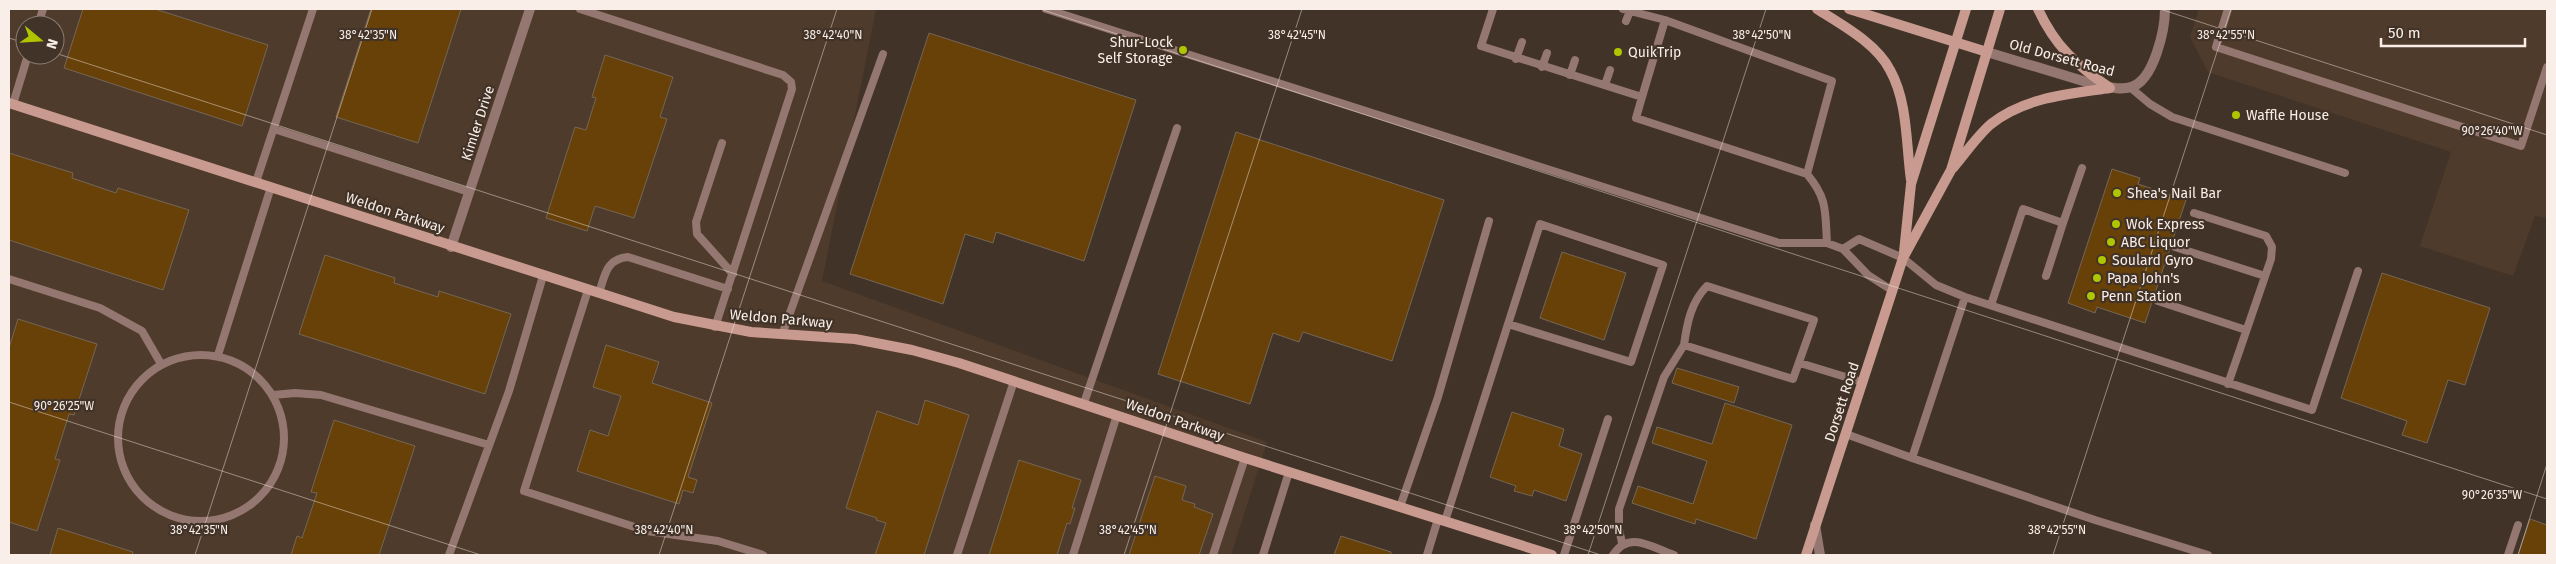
<svg xmlns="http://www.w3.org/2000/svg" width="2556" height="564" viewBox="0 0 2556 564" font-family="'Fira Sans',sans-serif">
  <style>
    .built { fill: #4f3b2b; fill-rule: evenodd }
    .building { fill: #684108; stroke: #746657 }
    .lines { fill: none; stroke-linecap: round; stroke-linejoin: round }
    .lane { stroke: #947770; stroke-width: 8 }
    .street { stroke: #947770; stroke-width: 10 }
    .secondary { stroke: #c99b90; stroke-width: 10 }
    .ticks { fill: none; stroke: #f9efe8; stroke-width: 1; stroke-opacity: 0.45 }
    .poi-dot { fill: #b0c500; stroke: #423328; stroke-width: 2 }
    .labels { text-anchor: middle; dominant-baseline: central; stroke-width: 4.5; stroke-linejoin: round; paint-order: stroke }
    .poi-label { font-size: 14px; fill: #f9efe8; stroke: #423328; text-anchor: start }
    .street-label { font-size: 14px; fill: #f9efe8; stroke: #423328 }
    .ticks-label { font-size: 12px; text-anchor: middle; fill: #f9efe8; stroke: #423328; stroke-width: 4.5; stroke-linejoin: round; paint-order: stroke }
  </style>
  <rect width="100%" height="100%" fill="#423328"/>
  <path class="built" d="M 9,9 L 876,9 L 822,281 L 1267,442 L 1231,555 L 9,555 ZM 25,25 L 55,25 L 55,55 L 25,55 Z
    M 2199,9 L 2547,9 L 2547,218 L 2535,216 L 2513,276 L 2420,246 L 2451,152 L 2208,72 L 2190,37 Z"/>
  <path class="building" d="M 83,9 L 155,9 L 268,45 L 242,126 L 64,68 Z
    M 371,9 L 461,9 L 418,143 L 336,117 Z
    M 929,33 L 1136,100 L 1084,261 L 996,232 L 993,243 L 965,234 L 943,304 L 850,274 Z
    M 605,55 L 673,77 L 660,117 L 667,119 L 634,218 L 595,206 L 587,231 L 546,218 L 575,127 L 586,130 L 596,98 L 592,97 Z
    M 1236,132 L 1444,200 L 1392,361 L 1303,332 L 1299,342 L 1273,333 L 1250,404 L 1158,374 Z
    M 9,153 L 73,173 L 72,178 L 116,193 L 118,188 L 189,210 L 163,290 L 9,240 Z
    M 2112,169 L 2140,178 L 2138,184 L 2186,200 L 2145,323 L 2097,307 L 2095,313 L 2068,303 Z
    M 1562,252 L 1626,273 L 1604,340 L 1540,318 Z
    M 325,255 L 395,278 L 394,283 L 438,297 L 439,291 L 511,314 L 485,394 L 299,334 Z
    M 2382,273 L 2490,308 L 2465,385 L 2448,380 L 2427,443 L 2402,435 L 2407,421 L 2341,398 Z
    M 18,319 L 97,344 L 74,415 L 69,414 L 55,459 L 60,460 L 37,531 L 9,522 L 9,348 Z
    M 606,345 L 659,362 L 652,383 L 712,403 L 688,477 L 697,480 L 693,493 L 683,490 L 679,504 L 577,471 L 590,430 L 608,436 L 621,396 L 593,387 Z
    M 1677,368 L 1739,387 L 1734,403 L 1672,383 Z
    M 925,400 L 969,415 L 924,555 L 875,555 L 886,523 L 876,520 L 877,518 L 846,508 L 877,411 L 918,425 Z
    M 1725,403 L 1792,425 L 1756,539 L 1696,519 L 1695,524 L 1632,503 L 1638,486 L 1693,504 L 1707,461 L 1652,443 L 1657,427 L 1712,444 Z
    M 1512,412 L 1564,429 L 1559,446 L 1582,454 L 1566,501 L 1534,490 L 1532,496 L 1514,491 L 1516,486 L 1490,477 Z
    M 334,420 L 415,446 L 379,555 L 291,555 L 297,536 L 302,538 L 317,493 L 311,492 Z
    M 1019,460 L 1081,480 L 1072,508 L 1075,508 L 1070,524 L 1067,523 L 1057,555 L 989,555 Z
    M 1155,476 L 1186,486 L 1182,500 L 1195,504 L 1194,507 L 1213,514 L 1199,555 L 1129,555 Z
    M 2530,519 L 2547,525 L 2547,555 L 2518,555 Z
    M 58,528 L 133,552 L 132,555 L 50,555 Z
    M 1341,536 L 1391,552 L 1391,555 L 1334,555 Z"/>
  <g class="lines">
    <path class="lane" d="M 580,9 L 783,75 L 791,82 L 792,89 L 715,327
      M 1046,9 L 1779,243 L 1827,243
      M 1493,9 L 1481,46 L 1642,97 L 1665,20 L 1832,81 L 1807,174 C 1828,199 1825,212 1827,243 L 1843,249 L 1868,275 L 1893,291
      M 1623,9 L 1630,11 L 1626,21
      M 1630,9 L 1630,11 L 1665,20
      M 2228,9 L 2216,47 L 2521,146 L 2547,67
      M 38,25 L 43,9
      M 1516,59 L 1522,42
      M 1542,67 L 1547,53
      M 1570,75 L 1575,60
      M 1605,85 L 1610,70
      M 2131,88 L 2150,104 L 2172,117 L 2345,173
      M 1642,97 L 1636,118 L 1807,174
      M 13,104 L 28,55
      M 274,129 L 469,192
      M 722,143 L 696,222 L 697,234 L 733,274
      M 256,182 L 313,9
      M 2194,213 L 2266,236 L 2272,247 L 2271,259 L 2228,384
      M 2063,223 L 2082,168
      M 2175,247 L 2265,276
      M 1843,249 L 1859,239 L 1903,258 L 1936,285 L 1965,297 L 2312,410 L 2358,271
      M 9,279 L 100,308 L 142,331 L 161,364
      M 1707,286 L 1814,320 L 1793,379 L 1684,345 C 1687,323 1691,302 1707,286 Z
      M 588,290 L 524,491 L 647,531 L 718,541 L 763,555
      M 599,293 C 605,275 606,259 628,257 L 728,289
      M 1965,297 L 1912,458 L 2095,520 L 2208,555
      M 2158,301 L 2246,330
      M 1991,305 L 2023,209 L 2063,223 L 2046,276
      M 782,335 L 883,54
      M118 438a83 83 0 1 1 166 0a83 83 0 1 1-166 0Z
      M 218,355 L 271,187
      M 1800,363 L 1862,382
      M 273,395 L 295,393 L 321,395 L 489,445
      M 1084,403 L 1177,128
      M 1846,434 L 1912,458
      M 1400,507 L 1438,397 L 1489,221
      M 1445,521 L 1540,224 L 1663,265 L 1631,362 L 1508,324
      M 1622,543 L 1619,529 L 1619,509 L 1664,377 L 1684,345
      M 449,555 L 509,391 L 543,276
      M 957,555 L 1014,381
      M 1073,555 L 1117,415
      M 1213,555 L 1245,458
      M 1263,555 L 1289,472
      M 1427,555 L 1438,519
      M 1564,555 L 1608,419
      M 1613,555 C 1629,530 1651,547 1674,555
      M 2508,555 L 2518,525"/>
    <path class="street" d="M 1987,52 L 2093,84 C 2105,86 2120,91 2131,87 C 2154,81 2165,29 2165,9
      M 451,247 L 530,9
      M 1815,525 L 1820,555"/>
    <path class="secondary" d="M 1817,9 C 1842,25 1876,43 1890,70 C 1908,102 1906,145 1911,180
      M 1849,9 L 1987,52
      M 2038,9 C 2055,46 2076,65 2110,88
      M 9,103 L 674,317 L 751,332 L 855,339 L 912,350 L 959,363 L 1245,458 L 1552,555
      M 1953,168 C 1965,154 1977,136 1991,124 C 2025,97 2069,94 2110,88
      M 1904,252 L 1911,184 L 1966,9
      M 1806,555 L 1903,258 L 1951,170 L 2000,9"/>
  </g>
  <path class="ticks" d="M 1040,9 L 2547,499M 2160,9 L 2547,135M 9,38 L 25,43M 55,53 L 1601,555M 9,402 L 481,555M 195,555 L 372,9M 659,555 L 837,9M 1124,555 L 1302,9M 1588,555 L 1766,9M 2053,555 L 2231,9M 2518,555 L 2547,464"/>
  <g class="poi-dot">
    <circle cx="1183" cy="50" r="5"/>
    <circle cx="1618" cy="52" r="5"/>
    <circle cx="2236" cy="115" r="5"/>
    <circle cx="2117" cy="193" r="5"/>
    <circle cx="2116" cy="224" r="5"/>
    <circle cx="2111" cy="242" r="5"/>
    <circle cx="2102" cy="260" r="5"/>
    <circle cx="2097" cy="278" r="5"/>
    <circle cx="2091" cy="296" r="5"/>
  </g>
  <g class="labels">
    <g class="poi-label">
      <text x="1173" y="42" text-anchor="end">Shur-Lock<tspan x="1173" dy="16">Self Storage</tspan></text>
      <text x="1628" y="52">QuikTrip</text>
      <text x="2246" y="115">Waffle House</text>
      <text x="2127" y="193">Shea's Nail Bar</text>
      <text x="2126" y="224">Wok Express</text>
      <text x="2121" y="242">ABC Liquor</text>
      <text x="2112" y="260">Soulard Gyro</text>
      <text x="2107" y="278">Papa John's</text>
      <text x="2101" y="296">Penn Station</text>
    </g>
    <g class="street-label">
      <text transform="translate(2062 58) rotate(15)">Old Dorsett Road</text>
      <text transform="translate(478 123) rotate(-72)">Kimler Drive</text>
      <text transform="translate(395 213) rotate(18)">Weldon Parkway</text>
      <text transform="translate(781 319) rotate(5)">Weldon Parkway</text>
      <text transform="translate(1842 402) rotate(-72)">Dorsett Road</text>
      <text transform="translate(1175 420) rotate(19)">Weldon Parkway</text>
    </g>
  </g>
  <g class="ticks-label">
    <text x="368" y="39">38°42'35"N</text>
    <text x="833" y="39">38°42'40"N</text>
    <text x="1297" y="39">38°42'45"N</text>
    <text x="1762" y="39">38°42'50"N</text>
    <text x="2226" y="39">38°42'55"N</text>
    <text x="2492" y="135">90°26'40"W</text>
    <text x="64" y="410">90°26'25"W</text>
    <text x="2492" y="499">90°26'35"W</text>
    <text x="199" y="534">38°42'35"N</text>
    <text x="664" y="534">38°42'40"N</text>
    <text x="1128" y="534">38°42'45"N</text>
    <text x="1593" y="534">38°42'50"N</text>
    <text x="2057" y="534">38°42'55"N</text>
  </g>
  <rect width="2556" height="564" fill="none" stroke="#f9efe8" stroke-width="20"/>
  <g transform="translate(40 40) rotate(108)"><circle r="24" fill="#423328" stroke="#8b7e75"/>
  <path d="M0-4L9 19L0 12L-9 19Z" fill="#b0c500"/>
  <text y="-8" font-size="14" font-weight="bold" text-anchor="middle" fill="#f9efe8">N</text>
  </g>
  <path d="M2381 38v8h144v-8" fill="none" stroke="#f9efe8" stroke-width="2.5"/>
  <text x="2388" y="38" font-size="15" fill="#f9efe8" stroke="#423328" stroke-width="4" paint-order="stroke">50 m</text>
</svg>
